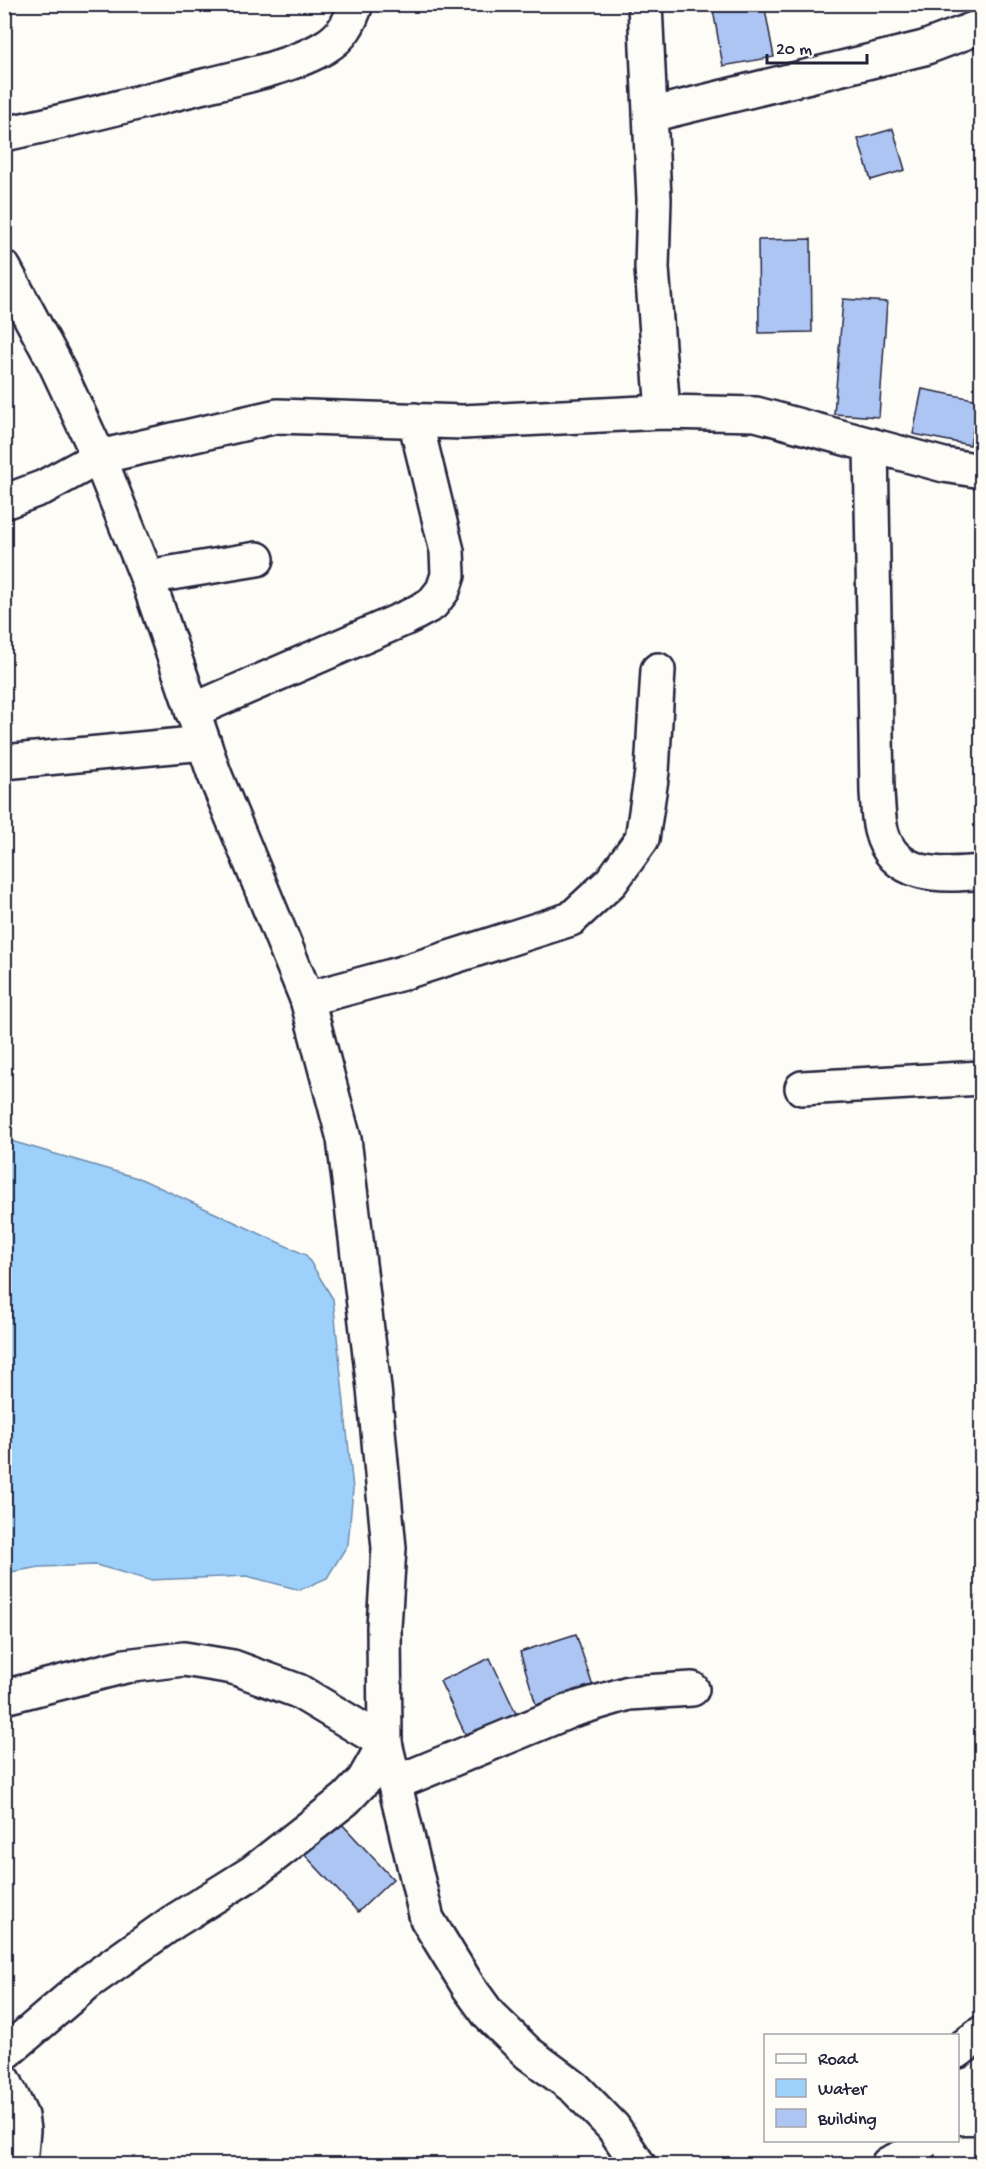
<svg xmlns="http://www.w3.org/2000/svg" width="986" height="2169" viewBox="0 0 986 2169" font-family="'Gochi Hand',sans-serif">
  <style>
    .water { fill: #9dd1fb; stroke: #6c8bae; stroke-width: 1.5 }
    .building { fill: #adc5f3; stroke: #22223b; stroke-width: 1.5 }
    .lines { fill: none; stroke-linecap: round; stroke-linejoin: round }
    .minor-casing { stroke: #22223b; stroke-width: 38 }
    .tertiary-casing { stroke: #22223b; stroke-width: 38 }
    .minor { stroke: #fdfcf7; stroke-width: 33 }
    .tertiary { stroke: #fdfcf7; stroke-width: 33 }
  </style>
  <rect width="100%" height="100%" fill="#fdfcf7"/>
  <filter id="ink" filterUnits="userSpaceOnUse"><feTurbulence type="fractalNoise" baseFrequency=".0167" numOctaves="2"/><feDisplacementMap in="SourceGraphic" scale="12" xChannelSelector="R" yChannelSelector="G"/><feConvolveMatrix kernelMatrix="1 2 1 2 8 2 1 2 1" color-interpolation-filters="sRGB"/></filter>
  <g filter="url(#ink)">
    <path class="water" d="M 4,1139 L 141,1179 L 306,1255 L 333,1299 L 353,1489 L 348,1544 L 327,1578 L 300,1590 L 247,1576 L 149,1580 L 96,1565 L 40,1567 L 5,1573 Z"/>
    <path class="building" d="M 712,4 L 764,4 L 774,57 L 723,66 Z
      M 893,129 L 905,170 L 871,180 L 858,139 Z
      M 811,239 L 812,332 L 759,333 L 758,240 Z
      M 843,299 L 887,302 L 879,417 L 834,414 Z
      M 922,389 L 979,400 L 970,445 L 913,434 Z
      M 576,1634 L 595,1693 L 538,1711 L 520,1652 Z
      M 490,1658 L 519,1720 L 470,1744 L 440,1681 Z
      M 339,1821 L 393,1879 L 358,1912 L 304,1854 Z"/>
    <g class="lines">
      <g class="minor-casing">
        <path id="minor" d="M 645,4 L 654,199 L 652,268 L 663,412
          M 650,115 L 924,48 L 982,26
          M 4,134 C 73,120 140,102 208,85 C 242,77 296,65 325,47 C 342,37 350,23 356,4
          M 871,445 L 877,792 C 878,804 878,818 881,830 C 893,879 941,876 982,872
          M 4,502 L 44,487 L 99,457 L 277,416 L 463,422 L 663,412 L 756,414 L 944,465 L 982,471
          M 147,577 L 257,559
          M 192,711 L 408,617 L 432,604 L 443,590 L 448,575 L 447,551 L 415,420
          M 4,762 L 204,743
          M 307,999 L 399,974 L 571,919 L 611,882 L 642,839 L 652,772 L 658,670
          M 802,1088 L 982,1078
          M 4,1697 L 125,1666 L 184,1659 L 233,1667 L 298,1691 L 385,1743 L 427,1919 L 468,1986 L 489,2015 L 528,2053 L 575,2088 L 613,2127 L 638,2164
          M 395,1783 L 572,1710 L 629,1693 L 692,1689
          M 958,2051 L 982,2033
          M 4,2054 L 87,1983 L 173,1922 L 253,1872 L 346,1799 L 364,1780 L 385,1743
          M 4,2080 L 21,2116 L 23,2130 L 20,2164
          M 952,2153 L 982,2153
          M 888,2164 L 907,2155 L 926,2140"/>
      </g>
      <g class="tertiary-casing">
        <path id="tertiary" d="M 4,268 L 55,363 L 99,457 L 147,577 L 214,773 L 307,999 L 344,1139 L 374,1388 L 389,1548 L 384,1627 L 385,1743"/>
      </g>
      <use href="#minor" class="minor"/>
      <use href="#tertiary" class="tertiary"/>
    </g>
  </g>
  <rect width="986" height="2169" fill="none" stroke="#fdfcf7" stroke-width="24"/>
  <rect x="12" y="12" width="962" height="2145" fill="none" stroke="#22223b" stroke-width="2" filter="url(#ink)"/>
  <rect x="764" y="2034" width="195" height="108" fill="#fdfcf7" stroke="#a5a5ac" stroke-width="1.5"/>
  <rect x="776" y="2054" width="30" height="9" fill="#fdfcf7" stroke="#a5a5ac" stroke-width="1.5"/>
  <text x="818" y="2064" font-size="18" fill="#22223b">Road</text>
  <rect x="776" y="2079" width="30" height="18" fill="#9dd1fb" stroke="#a5a5ac" stroke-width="1.5"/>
  <text x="818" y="2094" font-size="18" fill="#22223b">Water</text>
  <rect x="776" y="2109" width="30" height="18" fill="#adc5f3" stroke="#a5a5ac" stroke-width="1.5"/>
  <text x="818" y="2124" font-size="18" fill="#22223b">Building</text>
  <path d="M767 54v9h100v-9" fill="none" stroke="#22223b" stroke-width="3"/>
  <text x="776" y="54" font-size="18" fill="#22223b" stroke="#fdfcf7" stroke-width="4.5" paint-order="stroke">20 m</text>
</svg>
